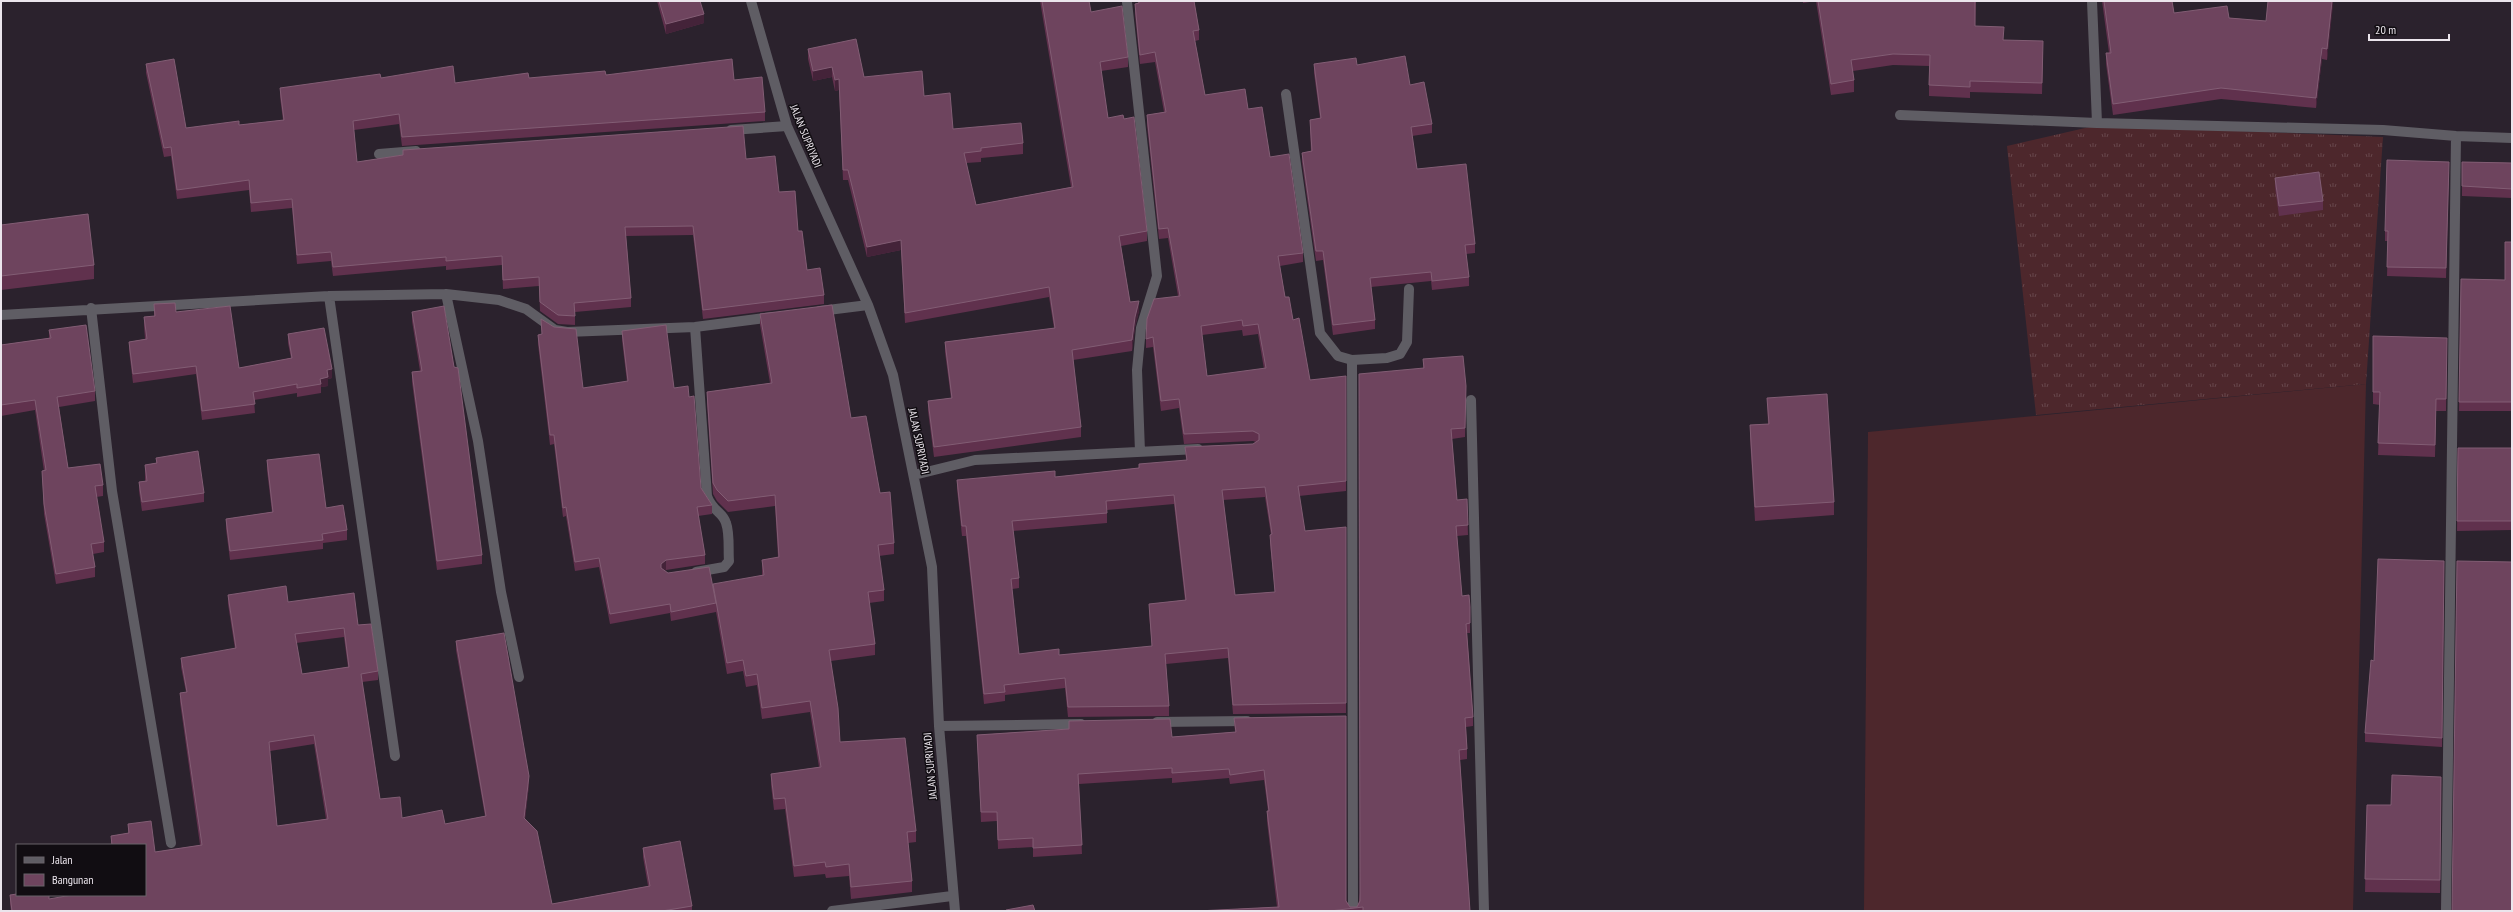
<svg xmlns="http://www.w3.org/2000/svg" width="2513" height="912" viewBox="0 0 2513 912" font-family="'PT Sans Narrow',sans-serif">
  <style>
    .grass { fill: url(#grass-tufts) }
    .garden { fill: #4d272c }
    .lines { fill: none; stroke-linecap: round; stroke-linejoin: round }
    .street { stroke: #5f5d64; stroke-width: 10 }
    .wall { fill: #60314d; fill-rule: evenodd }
    .shaded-wall { fill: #442339 }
    .building { fill: #6e445e; stroke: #825d74; fill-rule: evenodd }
    .labels { text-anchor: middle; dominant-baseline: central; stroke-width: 3; stroke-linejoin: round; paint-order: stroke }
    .street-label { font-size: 11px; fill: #ebe5ec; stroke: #110d12 }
  </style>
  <defs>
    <pattern id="grass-tufts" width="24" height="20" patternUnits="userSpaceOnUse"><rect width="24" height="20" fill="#4d272c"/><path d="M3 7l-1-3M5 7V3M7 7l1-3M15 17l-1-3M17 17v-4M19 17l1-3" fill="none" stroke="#67464b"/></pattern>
  </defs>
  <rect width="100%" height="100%" fill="#2b222d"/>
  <path class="grass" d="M 2098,125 L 2383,137 L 2366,384 L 2036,415 L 2007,146 Z"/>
  <path class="garden" d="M 2366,384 L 2353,911 L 1864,911 L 1868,432 Z"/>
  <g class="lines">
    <path class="street" d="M 751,1 L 787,126 L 868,305 L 893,375 L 932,567 L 939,726 L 955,911
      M 2092,1 L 2097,123
      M 1127,2 L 1157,276 L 1141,328 L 1137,370 L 1140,452
      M 1286,94 L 1320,333 L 1338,356 L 1352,360
      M 1900,115 L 2097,123 L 2383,130 L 2456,136 L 2512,138
      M 731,130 L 787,126
      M 379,154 L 416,151
      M 446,294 L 478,441 L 501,592 L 519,677
      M 329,296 L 395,756
      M 91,308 L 112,491 L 171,843
      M 820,311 L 868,305
      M 1,315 L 329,296 L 446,294 L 499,300 L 526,309 L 555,330 L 567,332 L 695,327 L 773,317
      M 695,327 L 707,496 C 712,511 723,512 726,523 C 730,534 728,550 729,561 L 724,567 L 696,572
      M 1471,400 L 1484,911
      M 914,475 L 975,460 L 1198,449
      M 1157,722 L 1247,721
      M 939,726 L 1081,724
      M 832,911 L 952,896
      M 1353,911 L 1352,360 L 1387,358 L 1400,354 L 1407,342 L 1409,289
      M 2446,911 L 2456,136"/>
  </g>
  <path class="wall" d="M 657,1 L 700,1 L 704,23 L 666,34 Z
    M 1040,1 L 1089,1 L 1091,12 L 1128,57 L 1128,67 L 1101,71 L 1108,118 L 1147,231 L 1147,241 L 1121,246 L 1130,302 L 1139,311 L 1135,327 L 1132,351 L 1073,360 L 1081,427 L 1081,437 L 934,457 L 928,411 L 928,401 L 951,398 L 945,352 L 945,342 L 1054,328 L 1049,297 L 905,323 L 901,250 L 867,257 L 848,180 L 843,180 L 839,90 L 835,91 L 832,77 L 813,81 L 808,59 L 808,49 L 864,77 L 924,96 L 953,129 L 1023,143 L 1023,154 L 981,158 L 981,162 L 966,163 L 976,205 L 1071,187 Z
    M 1138,1 L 1194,1 L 1199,30 L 1199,40 L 1195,41 L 1205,95 L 1248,109 L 1270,157 L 1303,253 L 1303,262 L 1280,266 L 1285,297 L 1293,320 L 1310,380 L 1346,376 L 1346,491 L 1299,496 L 1305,531 L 1346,527 L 1346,713 L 1233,714 L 1228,658 L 1166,664 L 1169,706 L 1169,716 L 1068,717 L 1065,688 L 1005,695 L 1005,701 L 984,704 L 966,536 L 962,536 L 957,489 L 957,480 L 1055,477 L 1139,468 L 1186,460 L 1185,447 L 1253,444 L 1256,442 L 1253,441 L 1184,444 L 1179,408 L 1161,411 L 1153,347 L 1146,348 L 1146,339 L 1178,296 L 1168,238 L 1159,239 L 1147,125 L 1147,115 L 1164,112 L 1155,62 L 1140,64 L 1135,14 L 1135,4 L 1138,3 ZM 1242,330 L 1243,336 L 1258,334 L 1264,369 L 1207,376 L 1202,335 ZM 1265,497 L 1271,535 L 1270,535 L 1270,544 L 1275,592 L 1235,595 L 1223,500 ZM 1174,504 L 1185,600 L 1149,604 L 1149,614 L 1152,647 L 1059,655 L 1019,654 L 1012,589 L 1019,588 L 1019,578 L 1013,531 L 1107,523 L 1107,510 Z
    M 1803,1 L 1976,1 L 1975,26 L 2004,40 L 2043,52 L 2042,94 L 1970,92 L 1970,98 L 1929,96 L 1929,66 L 1893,65 L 1853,71 L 1854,80 L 1854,92 L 1831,95 L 1816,1 L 1803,3 Z
    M 2102,1 L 2172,1 L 2174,13 L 2266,21 L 2333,1 L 2327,60 L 2322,59 L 2316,108 L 2221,99 L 2113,115 L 2106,64 L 2106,53 L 2109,53 Z
    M 146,64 L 186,128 L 239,125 L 283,120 L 280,97 L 280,88 L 381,78 L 455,83 L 606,75 L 734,80 L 765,112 L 765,121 L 402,146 L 399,124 L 354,130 L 357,162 L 403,155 L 403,150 L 746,159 L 779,192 L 798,231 L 807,270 L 824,295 L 824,304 L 703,319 L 693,235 L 626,236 L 631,298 L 631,307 L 575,312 L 575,325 L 558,324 L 540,311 L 539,286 L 503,289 L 502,265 L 446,270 L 446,266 L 333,276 L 331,261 L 297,264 L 292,208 L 251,212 L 249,190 L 177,199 L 171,156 L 164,157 L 146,73 Z
    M 1314,64 L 1357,65 L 1410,85 L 1432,124 L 1432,133 L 1412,136 L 1417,169 L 1475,244 L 1475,253 L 1466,254 L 1469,277 L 1469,286 L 1432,290 L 1431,281 L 1371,287 L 1375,320 L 1375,329 L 1333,335 L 1323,260 L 1316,261 L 1302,162 L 1302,153 L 1311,151 L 1310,129 L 1310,120 L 1320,118 L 1314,73 Z
    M 2462,162 L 2512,163 L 2512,198 L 2462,196 Z
    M 2449,171 L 2446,278 L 2387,276 L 2388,241 L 2385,241 L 2385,231 Z
    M 2275,178 L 2323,201 L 2323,210 L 2279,216 L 2275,187 Z
    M 1,225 L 94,265 L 94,279 L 1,290 Z
    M 2512,242 L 2512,411 L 2459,411 L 2461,279 L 2505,280 Z
    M 154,304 L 176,312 L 239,368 L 291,358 L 288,343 L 288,334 L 332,378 L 328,379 L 328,386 L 321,387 L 321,393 L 297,397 L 297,393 L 254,400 L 255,413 L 202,420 L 196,374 L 133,383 L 129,350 L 129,342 L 145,339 L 144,326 L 144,317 L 154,316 Z
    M 412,312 L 482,555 L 482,564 L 437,570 L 412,382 L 412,372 L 420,371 L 412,321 Z
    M 760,314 L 851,418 L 880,493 L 894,543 L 894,554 L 879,556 L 884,590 L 884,601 L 869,603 L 875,644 L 875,655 L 831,661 L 840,742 L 916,831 L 916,842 L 908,843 L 912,881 L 912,892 L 851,899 L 849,876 L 826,878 L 825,874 L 794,877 L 785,809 L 774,810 L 771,785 L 771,774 L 819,767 L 810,712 L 762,719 L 757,685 L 746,687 L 743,671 L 727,674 L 716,612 L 671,621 L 670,613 L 610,624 L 599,567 L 575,571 L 566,516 L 563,517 L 554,444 L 550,445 L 538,344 L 538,335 L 542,335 L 541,319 L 583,388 L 627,382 L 622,340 L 622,331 L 674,388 L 701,488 L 712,505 L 712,514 L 698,516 L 705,555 L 705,564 L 666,570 L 664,571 L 668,573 L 713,587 L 762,575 L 762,560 L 778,557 L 775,506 L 728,512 L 717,501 L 713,494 L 707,403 L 707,392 L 770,383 L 760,325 Z
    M 49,330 L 95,391 L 95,401 L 59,407 L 68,468 L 103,485 L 103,496 L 96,497 L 104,542 L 104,552 L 93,554 L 95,567 L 95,577 L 56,584 L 44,514 L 42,471 L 44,471 L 35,410 L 1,416 L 1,345 L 49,338 Z
    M 2373,336 L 2447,338 L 2446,411 L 2436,411 L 2435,457 L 2378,455 L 2380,405 L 2373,404 Z
    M 1423,359 L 1466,386 L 1465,437 L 1452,439 L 1457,500 L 1467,499 L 1468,535 L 1457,536 L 1462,596 L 1470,607 L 1470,633 L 1467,633 L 1473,717 L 1473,726 L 1466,727 L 1467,749 L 1467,759 L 1460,760 L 1470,911 L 1198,911 L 1277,907 L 1267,821 L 1267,811 L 1268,811 L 1264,780 L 1230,784 L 1229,778 L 1172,783 L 1172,778 L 1079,784 L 1082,854 L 1033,857 L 1033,847 L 998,849 L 997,821 L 981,822 L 977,735 L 1069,729 L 1069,721 L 1172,737 L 1235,732 L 1234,718 L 1350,907 L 1357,907 L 1359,901 L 1423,368 Z
    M 1767,398 L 1834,502 L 1834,515 L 1755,521 L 1750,439 L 1750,425 L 1768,424 Z
    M 2458,448 L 2512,448 L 2512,530 L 2457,531 Z
    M 156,458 L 204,493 L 204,502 L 142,511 L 139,491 L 139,482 L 145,481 L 145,465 L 156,463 Z
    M 267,460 L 326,508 L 347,530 L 347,540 L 323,543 L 323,549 L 230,560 L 226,529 L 226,519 L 272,512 L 267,470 Z
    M 2444,561 L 2442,747 L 2365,742 L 2365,733 Z
    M 228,595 L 288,602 L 358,625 L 378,671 L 378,680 L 362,682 L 380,799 L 402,818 L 445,824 L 485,816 L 456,650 L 456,641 L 529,785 L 525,819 L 552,904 L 648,886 L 643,857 L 643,848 L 692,906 L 692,911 L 11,911 L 10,904 L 10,895 L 49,899 L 145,895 L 145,845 L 111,845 L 111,836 L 128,833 L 128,824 L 155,852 L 200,845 L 180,702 L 180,693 L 186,692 L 181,667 L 181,658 L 235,649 L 228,604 ZM 344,637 L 348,667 L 302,674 L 296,643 ZM 314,744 L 326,819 L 277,826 L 270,751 Z
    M 2441,777 L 2440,893 L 2365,892 L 2367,805 L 2391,805 Z"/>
  <path class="shaded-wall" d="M 2332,1 L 2333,1 L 2333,6 L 2327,60 L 2327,49 Z
    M 704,14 L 704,23 L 666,34 L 666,24 Z
    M 2322,48 L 2322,59 L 2316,108 L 2316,98 Z
    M 832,67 L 832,77 L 813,81 L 813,71 Z
    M 839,79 L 839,90 L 835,91 L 835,80 Z
    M 901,240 L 901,250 L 867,257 L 867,247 Z
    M 1139,301 L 1139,311 L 1135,327 L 1132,351 L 1132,340 L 1135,317 Z
    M 332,369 L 332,378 L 328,379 L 328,386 L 321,387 L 320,379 L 327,370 Z
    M 2436,399 L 2436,411 L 2435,457 L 2435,445 Z
    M 666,560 L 666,570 L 661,573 L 661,564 Z
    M 529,776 L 529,785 L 524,827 L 524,818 Z"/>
  <path class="building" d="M 659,1 L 700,1 L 704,14 L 666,24 Z
    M 1042,1 L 1089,1 L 1091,12 L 1122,6 L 1128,57 L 1100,62 L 1108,118 L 1123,115 L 1124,119 L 1134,117 L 1147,231 L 1119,236 L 1130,302 L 1139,301 L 1135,317 L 1132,340 L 1072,350 L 1081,427 L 934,447 L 928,401 L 952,398 L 945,342 L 1055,328 L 1049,287 L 905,313 L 901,240 L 867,247 L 848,170 L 843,170 L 839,79 L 835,80 L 832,67 L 813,71 L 808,49 L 856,39 L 864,77 L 922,71 L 924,96 L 950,93 L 953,129 L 1021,123 L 1023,143 L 981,148 L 981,151 L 964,153 L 976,205 L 1073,187 Z
    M 1139,1 L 1194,1 L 1199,30 L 1193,31 L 1205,95 L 1245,89 L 1248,109 L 1262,107 L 1270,157 L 1289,154 L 1303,253 L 1278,256 L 1285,297 L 1289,297 L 1293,320 L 1299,318 L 1310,380 L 1346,376 L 1346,481 L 1298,486 L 1305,531 L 1346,527 L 1346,703 L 1233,705 L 1228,648 L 1165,654 L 1169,706 L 1068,707 L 1065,678 L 1004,685 L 1005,692 L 984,694 L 966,526 L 962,526 L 957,480 L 1055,471 L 1055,477 L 1139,468 L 1139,464 L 1187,460 L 1185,447 L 1253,444 L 1259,440 L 1259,434 L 1253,431 L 1184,434 L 1179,399 L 1161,401 L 1153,337 L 1146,339 L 1147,319 L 1154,299 L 1180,296 L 1168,228 L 1159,229 L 1147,115 L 1166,112 L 1155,52 L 1140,55 L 1135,4 L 1139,3 ZM 1242,320 L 1243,326 L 1258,324 L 1266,368 L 1207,376 L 1201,326 ZM 1265,487 L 1272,534 L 1270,535 L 1275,592 L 1235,595 L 1222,490 ZM 1174,495 L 1186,600 L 1149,604 L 1152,646 L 1059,655 L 1059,649 L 1019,654 L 1011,579 L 1019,578 L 1012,521 L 1107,513 L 1106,501 Z
    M 1818,1 L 1975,1 L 1975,26 L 2004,27 L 2003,40 L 2043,41 L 2042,83 L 1970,81 L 1970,87 L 1929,85 L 1930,55 L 1893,54 L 1851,60 L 1854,80 L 1831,84 Z
    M 2104,1 L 2172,1 L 2174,13 L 2227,6 L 2229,18 L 2266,21 L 2268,1 L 2332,1 L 2327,49 L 2322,48 L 2316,98 L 2221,88 L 2113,104 L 2106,53 L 2111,53 Z
    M 1405,56 L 1410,85 L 1424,82 L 1432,124 L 1411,127 L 1417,169 L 1466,164 L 1475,244 L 1465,245 L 1469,277 L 1432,281 L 1431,272 L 1370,278 L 1375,320 L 1333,325 L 1323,251 L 1316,251 L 1302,153 L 1312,151 L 1310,120 L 1321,118 L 1314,64 L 1356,58 L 1357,65 Z
    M 174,59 L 186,128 L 239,121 L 239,125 L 284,120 L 280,88 L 380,74 L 381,78 L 453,66 L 455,83 L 528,73 L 529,78 L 605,71 L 606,75 L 732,59 L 734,80 L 762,77 L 765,112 L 402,137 L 399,114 L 353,121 L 357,162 L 403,155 L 403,150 L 743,126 L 746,159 L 775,156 L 779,192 L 795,191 L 798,231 L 802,231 L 807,270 L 820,268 L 824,295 L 703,310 L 693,226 L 625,227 L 631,298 L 574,303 L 575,316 L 558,315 L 540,302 L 539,277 L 503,280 L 502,256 L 446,261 L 446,257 L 333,267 L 331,252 L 297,255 L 292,199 L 251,203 L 249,180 L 177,190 L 171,147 L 164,148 L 146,64 Z
    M 2387,160 L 2449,162 L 2446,268 L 2387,267 L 2388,231 L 2385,231 Z
    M 2462,162 L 2512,163 L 2512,189 L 2462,186 Z
    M 2319,172 L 2323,201 L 2279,206 L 2275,178 Z
    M 88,214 L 94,265 L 1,276 L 1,225 Z
    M 2505,242 L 2512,242 L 2512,402 L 2459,402 L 2461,279 L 2505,280 Z
    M 175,303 L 176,312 L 230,306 L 239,368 L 292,358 L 288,334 L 324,328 L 332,369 L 327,370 L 328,377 L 320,379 L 321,384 L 297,388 L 297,384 L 253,392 L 255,404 L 202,411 L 196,366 L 133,374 L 129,342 L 147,339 L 144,317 L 155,316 L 154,304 Z
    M 832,305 L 851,418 L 866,416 L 880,493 L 890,492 L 894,543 L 878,545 L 884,590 L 868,592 L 875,644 L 829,650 L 838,708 L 840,742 L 905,738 L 916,831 L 907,832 L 912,881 L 851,887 L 849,864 L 826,867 L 825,862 L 794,866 L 785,798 L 774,799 L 771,774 L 821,767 L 810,701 L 762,708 L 757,674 L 746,676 L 743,660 L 727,663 L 713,584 L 764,575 L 762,560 L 779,557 L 775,495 L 728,501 L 717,490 L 713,483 L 707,392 L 772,383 L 760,314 Z
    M 444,306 L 454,367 L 458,368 L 482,555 L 437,561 L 412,372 L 422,371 L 412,312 Z
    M 541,319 L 554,327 L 576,329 L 583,388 L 628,381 L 622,331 L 666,325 L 674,388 L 688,386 L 689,397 L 694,396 L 701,488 L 712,505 L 697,507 L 705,555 L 666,560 L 661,564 L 661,568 L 668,573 L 709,567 L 716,603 L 671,612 L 670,604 L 610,614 L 599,558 L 575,562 L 566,507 L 563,508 L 554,435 L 550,435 L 538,335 L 542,334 Z
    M 86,325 L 95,391 L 57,397 L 68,468 L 100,464 L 103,485 L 95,486 L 104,542 L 91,544 L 95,567 L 56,574 L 44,504 L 42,471 L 46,470 L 35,400 L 1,405 L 1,345 L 51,338 L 49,330 Z
    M 2373,336 L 2447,338 L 2446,399 L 2436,399 L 2435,445 L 2378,443 L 2380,392 L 2373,392 Z
    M 1463,356 L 1466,386 L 1465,428 L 1451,429 L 1457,500 L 1467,499 L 1468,525 L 1456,526 L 1462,596 L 1469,595 L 1470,607 L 1470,623 L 1466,624 L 1473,717 L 1465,718 L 1467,749 L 1459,750 L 1470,911 L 1363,911 L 1363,907 L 1330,911 L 1197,911 L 1279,907 L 1267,811 L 1269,811 L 1264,770 L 1230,775 L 1229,769 L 1172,773 L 1172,768 L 1078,774 L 1082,845 L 1033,848 L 1033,838 L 998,840 L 997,812 L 981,812 L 977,735 L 1069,729 L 1069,721 L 1170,719 L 1172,737 L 1236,732 L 1234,718 L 1346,716 L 1346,901 L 1350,907 L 1357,907 L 1360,901 L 1359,374 L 1424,368 L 1423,359 Z
    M 1827,394 L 1834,502 L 1755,507 L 1750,425 L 1769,424 L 1767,398 Z
    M 2458,448 L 2512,448 L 2512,521 L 2457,521 Z
    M 198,451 L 204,493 L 142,502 L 139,482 L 147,481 L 145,465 L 157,463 L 156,458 Z
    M 319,454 L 326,508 L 343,505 L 347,530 L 322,534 L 323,540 L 230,551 L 226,519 L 273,512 L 267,460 Z
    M 2378,559 L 2444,561 L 2442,738 L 2365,733 L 2371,660 L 2374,661 Z
    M 2457,561 L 2512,562 L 2512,911 L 2452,911 Z
    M 286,586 L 288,602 L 354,593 L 358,625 L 371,624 L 378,671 L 361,674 L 380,799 L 400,797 L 402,818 L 442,810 L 445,824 L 486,816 L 456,641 L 504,633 L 529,776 L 524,818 L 537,831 L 552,904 L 650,886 L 643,848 L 680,841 L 692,906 L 662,911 L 12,911 L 10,895 L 17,894 L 17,895 L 49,895 L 49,899 L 72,895 L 145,895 L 145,845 L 112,845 L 111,836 L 129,833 L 128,824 L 151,821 L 155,852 L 202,845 L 180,693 L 187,692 L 181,658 L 236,648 L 228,595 ZM 344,628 L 349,667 L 302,674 L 295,634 ZM 314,735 L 328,819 L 277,826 L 269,742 Z
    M 2392,775 L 2441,777 L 2440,880 L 2365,879 L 2367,805 L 2391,805 Z
    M 1033,905 L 1035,911 L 1006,911 L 1006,910 Z"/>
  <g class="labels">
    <g class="street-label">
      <text transform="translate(806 136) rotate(68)">JALAN SUPRIYADI</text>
      <text transform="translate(919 441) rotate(78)">JALAN SUPRIYADI</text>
      <text transform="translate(930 766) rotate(-95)">JALAN SUPRIYADI</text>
    </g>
  </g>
  <rect width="2513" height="912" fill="none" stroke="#ebe5ec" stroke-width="4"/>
  <rect x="16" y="844" width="130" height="52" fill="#110d12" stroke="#686369"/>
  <rect x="24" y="857" width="20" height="6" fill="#5f5d64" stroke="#686369"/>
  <text x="52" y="864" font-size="12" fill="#ebe5ec">Jalan</text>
  <rect x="24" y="874" width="20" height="12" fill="#6e445e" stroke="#686369"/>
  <text x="52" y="884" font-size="12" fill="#ebe5ec">Bangunan</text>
  <path d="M2369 34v6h80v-6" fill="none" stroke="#ebe5ec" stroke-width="2"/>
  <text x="2375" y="34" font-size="12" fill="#ebe5ec" stroke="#110d12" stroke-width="3" paint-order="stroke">20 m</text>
</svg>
